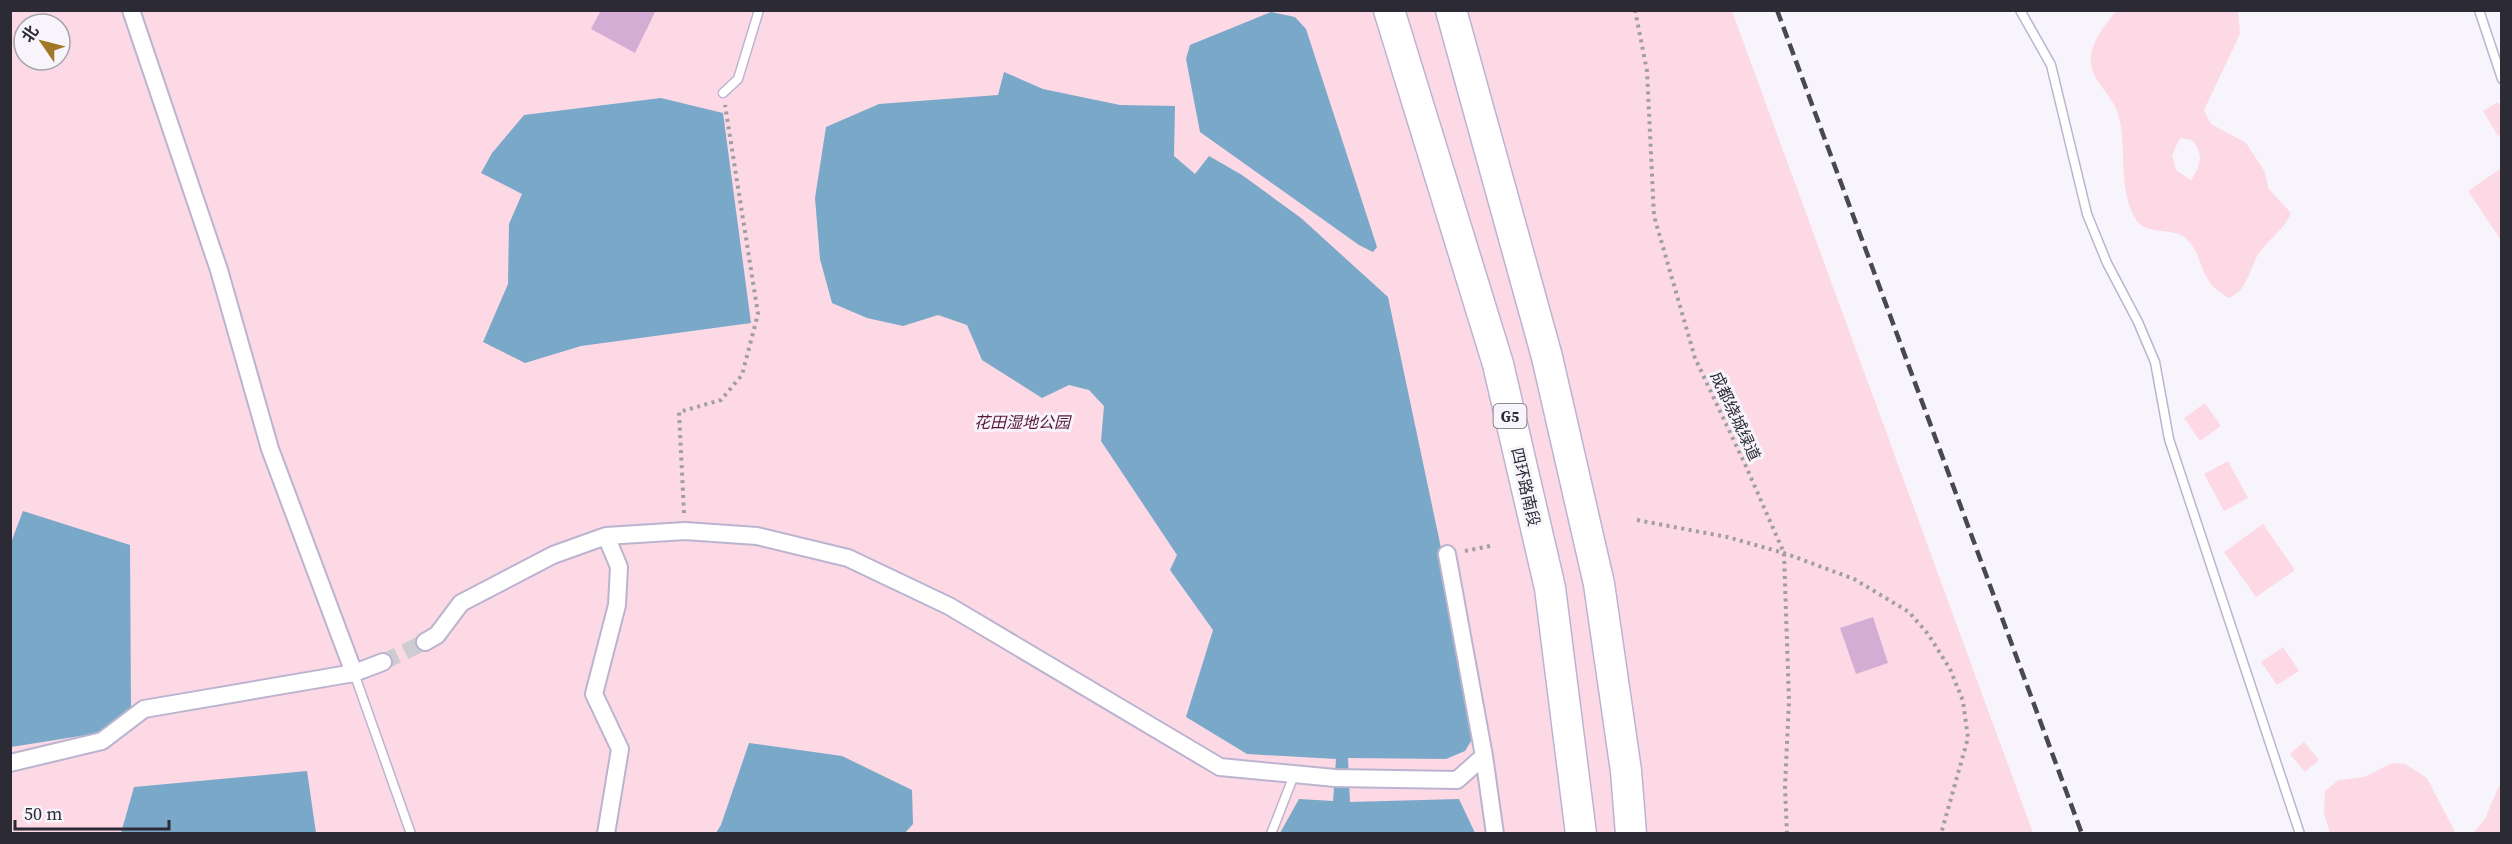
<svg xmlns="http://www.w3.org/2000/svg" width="2512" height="844" viewBox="0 0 2512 844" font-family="'Source Serif 4','Noto Sans SC',serif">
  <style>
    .green { fill: #fcd9e5; fill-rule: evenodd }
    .water { fill: #79a8c8 }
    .building { fill: #d3add3 }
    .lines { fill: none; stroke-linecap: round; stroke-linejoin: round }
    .street-tunnel { stroke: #ceccd3; stroke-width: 16; stroke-dasharray: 16 8; stroke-linecap: butt }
    .lane-casing { stroke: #bbb4cf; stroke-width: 11 }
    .street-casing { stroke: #bbb4cf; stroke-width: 20 }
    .highway-casing { stroke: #bbb4cf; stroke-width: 33 }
    .path { stroke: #a09ea5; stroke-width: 4; stroke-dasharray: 3 4.5; stroke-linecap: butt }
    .lane { stroke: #fff; stroke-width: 8 }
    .street { stroke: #fff; stroke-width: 16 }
    .highway { stroke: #fff; stroke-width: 30 }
    .rail { stroke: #494750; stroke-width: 4.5; stroke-dasharray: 12 6; stroke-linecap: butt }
    .labels { text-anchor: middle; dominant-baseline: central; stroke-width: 6; stroke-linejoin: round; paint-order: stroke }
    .shield { fill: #f7f5fb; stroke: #696770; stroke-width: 1.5 }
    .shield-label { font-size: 15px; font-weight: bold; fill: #2c2a34 }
    .street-label { font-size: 16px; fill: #2c2a34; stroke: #f7f5fb }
    .park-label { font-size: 16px; font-style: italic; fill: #581836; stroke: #f7f5fb }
  </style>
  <rect width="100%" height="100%" fill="#f7f5fb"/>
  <path class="green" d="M 10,11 L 1732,11 L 2033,833 L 11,833 ZM 24,24 L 60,24 L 60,60 L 24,60 Z
    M 2116,11 L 2238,11 L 2240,34 L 2204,110 L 2211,124 L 2246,143 L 2265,172 L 2268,188 L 2291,213 C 2284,230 2269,239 2259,253 C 2250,267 2247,293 2228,298 C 2223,294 2215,289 2211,284 C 2199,269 2200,249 2184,237 C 2169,227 2145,236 2135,218 C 2116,183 2129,145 2117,111 C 2111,94 2093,82 2091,63 C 2089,44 2105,25 2116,11 ZM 2180,138 L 2192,140 C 2204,155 2201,165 2191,180 L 2176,170 L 2172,155 Z
    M 2498,102 L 2501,109 L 2501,134 L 2498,136 L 2483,111 Z
    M 2500,169 L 2502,172 L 2500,239 L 2468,191 Z
    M 2205,403 L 2221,426 L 2200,441 L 2184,418 Z
    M 2228,461 L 2248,498 L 2224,511 L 2204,474 Z
    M 2263,524 L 2295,570 L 2256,597 L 2224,552 Z
    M 2283,647 L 2299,671 L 2277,685 L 2261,662 Z
    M 2304,742 L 2319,760 L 2305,772 L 2290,754 Z
    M 2392,763 L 2405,764 L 2427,778 L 2455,832 L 2467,833 L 2330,833 L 2324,814 L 2325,791 L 2339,780 L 2364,777 Z
    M 2501,784 L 2501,833 L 2473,833 L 2485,819 L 2497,790 Z"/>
  <path class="water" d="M 1271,12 L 1295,17 L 1306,29 L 1377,247 L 1373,252 L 1359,245 L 1200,132 L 1186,59 L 1190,45 Z
    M 1004,72 L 1043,89 L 1120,105 L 1175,106 L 1174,156 L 1195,174 L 1209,156 L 1242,175 L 1301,218 L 1388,297 L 1479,728 L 1465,751 L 1446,759 L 1348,758 L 1350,802 L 1459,799 L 1475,833 L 1280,833 L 1299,799 L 1333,801 L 1336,759 L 1247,754 L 1186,717 L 1213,630 L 1170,570 L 1177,555 L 1101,441 L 1104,406 L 1089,390 L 1069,385 L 1042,398 L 982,360 L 967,325 L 938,315 L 903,326 L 867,318 L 832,303 L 820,259 L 815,198 L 826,127 L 879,104 L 998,95 Z
    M 661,98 L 723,113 L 751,323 L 581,346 L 525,363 L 483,342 L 508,284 L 509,224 L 522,194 L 481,173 L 492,153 L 524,115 Z
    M 23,511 L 130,545 L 131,712 L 99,733 L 11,747 L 10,545 Z
    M 749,743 L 842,756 L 912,790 L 913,824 L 904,834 L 716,833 L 721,825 Z
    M 307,771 L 316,833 L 121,833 L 134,787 Z"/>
  <path class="building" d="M 601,10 L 656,10 L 635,53 L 591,29 Z
    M 1873,617 L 1888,663 L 1856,674 L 1840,628 Z"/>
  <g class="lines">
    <path class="street-tunnel" d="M 383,662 L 425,642"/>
    <g class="lane-casing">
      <path id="lane" d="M 2020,10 L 2051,65 L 2087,214 L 2107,263 L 2138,322 L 2155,362 L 2169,439 L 2300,834
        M 2479,10 L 2502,79
        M 723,93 L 738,79 L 759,10
        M 354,673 L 411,834
        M 1271,834 L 1294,775"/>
    </g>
    <g class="street-casing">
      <path id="street" d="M 131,10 L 219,270 L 270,449 L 354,673 L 383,662
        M 606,536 L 619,567 L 617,605 L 594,694 L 620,749 L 606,834
        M 425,642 L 437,635 L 461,603 L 553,555 L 606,536 L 685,531 L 757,536 L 848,558 L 949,606 L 1220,767 L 1335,778 L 1457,780 L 1484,756 L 1447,554
        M 1484,756 L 1495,834
        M 10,763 L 102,741 L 144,709 L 354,673"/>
    </g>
    <g class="highway-casing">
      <path id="highway" d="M 1389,10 L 1498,364 L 1550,588 L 1581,834
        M 1451,10 L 1547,357 L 1599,584 L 1626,771 L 1631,834"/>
    </g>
    <path class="path" d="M 1635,10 L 1647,71 L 1654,216 L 1695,358 L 1744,462 L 1784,553 L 1789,701 L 1785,787 L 1787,834
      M 684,513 L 679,412 L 721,400 L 742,375 L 758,314 L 725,105
      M 1637,520 L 1727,537 L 1784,553 L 1854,579 L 1909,612 L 1928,634 L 1950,669 L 1963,701 L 1968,738 L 1941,834
      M 1465,551 L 1490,546"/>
    <use href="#lane" class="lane"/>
    <use href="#street" class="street"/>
    <use href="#highway" class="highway"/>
    <path class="rail" d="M 1777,10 L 2082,834"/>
  </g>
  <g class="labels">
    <rect class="shield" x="1493.5" y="404" width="33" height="24" rx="4.5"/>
    <g class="shield-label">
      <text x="1510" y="416">G5</text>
    </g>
    <g class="street-label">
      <text transform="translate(1736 416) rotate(65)">成都绕城绿道</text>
      <text transform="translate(1526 487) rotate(77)">四环路南段</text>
    </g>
    <g class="park-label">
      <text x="1022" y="422">花田湿地公园</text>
    </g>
  </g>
  <rect width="2512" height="844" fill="none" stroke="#2c2a34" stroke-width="24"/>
  <g transform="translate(42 42) rotate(305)"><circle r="28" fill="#f7f5fb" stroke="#a6a4ab" stroke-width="1.5"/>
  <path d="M0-4.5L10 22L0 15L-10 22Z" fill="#a07926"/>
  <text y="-9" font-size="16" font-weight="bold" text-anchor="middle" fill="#2c2a34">北</text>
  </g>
  <path d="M15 820v9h154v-9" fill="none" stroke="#2c2a34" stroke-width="3"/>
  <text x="24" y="820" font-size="18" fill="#2c2a34" stroke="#f7f5fb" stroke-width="4.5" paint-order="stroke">50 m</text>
</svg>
